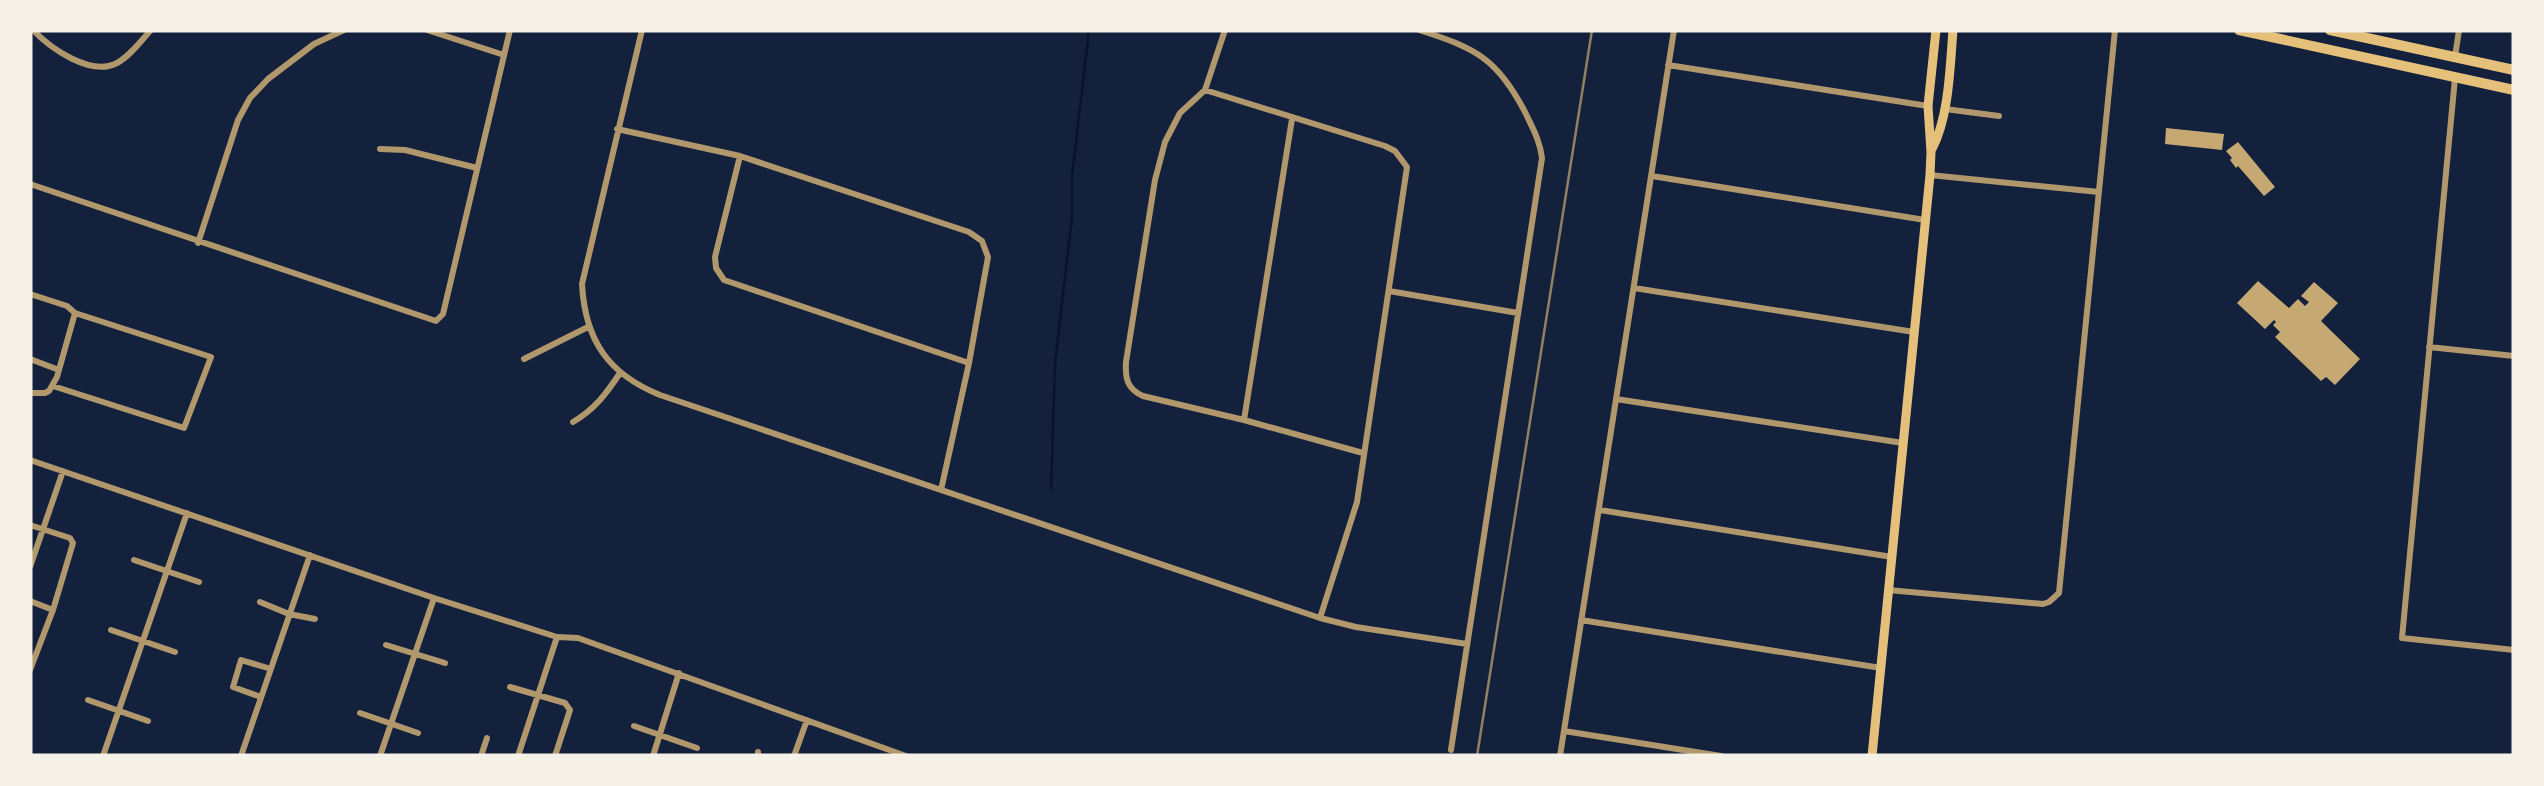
<svg xmlns="http://www.w3.org/2000/svg" width="2544" height="786" viewBox="0 0 2544 786" font-family="'Titillium Web',sans-serif">
  <style>
    .lines { fill: none; stroke-linecap: round; stroke-linejoin: round }
    .stream { stroke: #0b132b; stroke-width: 2.5 }
    .building { fill: #c6a872 }
    .minor { stroke: #b1986c; stroke-width: 6 }
    .secondary { stroke: #e5c07b; stroke-width: 9 }
    .primary { stroke: #e5c07b; stroke-width: 10 }
    .rail { stroke: #918062; stroke-width: 2.5 }
  </style>
  <rect width="100%" height="100%" fill="#14213d"/>
  <g class="lines">
    <path class="stream" d="M 1051,489 L 1055,363 L 1072,217 L 1072,177 L 1089,30"/>
  </g>
  <path class="building" d="M 2166,128 L 2224,134 L 2222,150 L 2165,144 Z
    M 2238,142 L 2275,187 L 2264,196 L 2238,166 L 2236,168 L 2230,160 L 2232,158 L 2226,151 Z
    M 2258,281 L 2289,308 L 2298,299 L 2305,306 L 2309,302 L 2301,296 L 2314,282 L 2338,303 L 2321,321 L 2360,359 L 2335,385 L 2326,377 L 2321,381 L 2275,337 L 2280,332 L 2273,325 L 2276,322 L 2274,320 L 2265,329 L 2237,303 Z"/>
  <g class="lines">
    <path class="minor" d="M 33,30 C 50,48 91,77 117,63 C 130,56 141,41 151,30
      M 427,30 L 504,55
      M 642,30 L 582,284 C 585,340 608,374 660,395 L 1320,618 L 1356,627 L 1467,644
      M 1225,30 L 1205,90 L 1180,113 L 1165,142 L 1155,180 L 1126,362 C 1125,378 1127,389 1143,396 L 1244,420 L 1363,453
      M 1419,30 C 1476,48 1498,59 1526,114 C 1533,129 1540,141 1542,158 L 1451,750
      M 2455,57 L 2459,30
      M 1668,65 L 1928,106
      M 2455,78 L 2402,638 L 2514,650
      M 1205,90 L 1385,146 L 1395,151 L 1407,167 L 1357,502 L 1320,618
      M 1945,109 L 1999,116
      M 617,129 L 740,156 L 969,232 L 982,241 L 988,257 L 969,363 L 941,490
      M 380,149 L 405,150 L 477,168
      M 740,156 L 715,257 L 716,268 L 724,280 L 969,363
      M 1930,175 L 2099,192
      M 1652,176 L 1925,220
      M 30,184 L 436,321 L 443,314 L 510,30
      M 198,243 L 238,120 L 250,98 L 268,79 L 314,44 L 344,30
      M 1634,288 L 1914,332
      M 1389,291 L 1518,313
      M 30,294 L 67,306 L 75,313 L 57,377 L 49,391 L 45,393 L 30,393
      M 2429,347 L 2514,356
      M 30,359 L 59,370
      M 524,359 L 588,327
      M 53,386 L 184,428 L 211,357 L 75,313
      M 1616,399 L 1903,443
      M 1244,420 L 1292,119
      M 573,422 C 595,409 606,394 620,373
      M 30,460 L 434,598 L 557,637 L 578,638 L 906,756
      M 1600,510 L 1892,557
      M 30,525 L 70,538 L 73,543 L 53,610 L 30,670
      M 134,560 L 199,582
      M 30,567 L 63,471
      M 1888,590 L 2043,604 L 2049,602 L 2059,593 L 2115,30
      M 30,601 L 53,610
      M 260,602 L 289,614 L 315,619
      M 1581,620 L 1881,668
      M 111,630 L 175,652
      M 386,645 L 445,663
      M 510,687 L 565,703 L 570,710 L 555,756
      M 261,697 L 233,687 L 241,660 L 271,669
      M 88,700 L 148,721
      M 360,713 L 418,733
      M 634,726 L 697,748
      M 1564,731 L 1721,756
      M 103,756 L 187,513
      M 241,756 L 310,555
      M 380,756 L 434,598
      M 481,756 L 487,738
      M 518,756 L 557,637
      M 653,756 L 679,673
      M 758,756 L 758,752
      M 794,756 L 807,720
      M 1560,756 L 1674,30"/>
    <path class="secondary" d="M 1932,149 C 1949,117 1950,67 1953,30
      M 1872,756 L 1930,175 L 1931,152 L 1928,106 L 1936,30"/>
    <path class="primary" d="M 2239,30 L 2514,90
      M 2330,30 L 2514,70"/>
    <path class="rail" d="M 1477,756 L 1592,30"/>
  </g>
  <rect width="2544" height="786" fill="none" stroke="#f6f1e7" stroke-width="65"/>
</svg>
